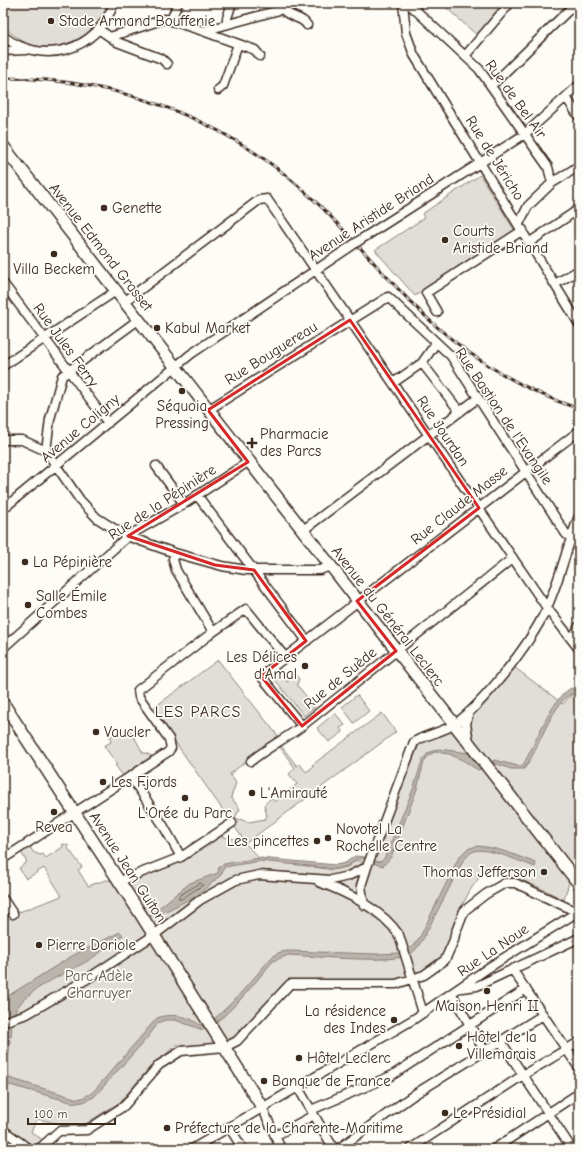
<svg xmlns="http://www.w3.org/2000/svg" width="582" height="1152" viewBox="0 0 582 1152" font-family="'Comic Neue',sans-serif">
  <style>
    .green { fill: #e1ded7; stroke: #8e847a }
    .water { fill: #bbb4ad; stroke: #887d74 }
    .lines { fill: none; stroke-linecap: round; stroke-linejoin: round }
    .shore { stroke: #6e6157; stroke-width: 1 }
    .minor-casing { stroke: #3b2a1e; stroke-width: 11 }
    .major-casing { stroke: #3b2a1e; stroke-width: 14 }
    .minor { stroke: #fdfcf7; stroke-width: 8 }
    .major { stroke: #fdfcf7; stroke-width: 11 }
    .rail-casing { stroke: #3b2a1e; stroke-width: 3 }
    .rail { stroke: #fdfcf7; stroke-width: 1.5; stroke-dasharray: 4.5; stroke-linecap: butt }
    .minor-bridge-casing { stroke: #3b2a1e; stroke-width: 11; stroke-linecap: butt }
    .minor-bridge { stroke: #fdfcf7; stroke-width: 8 }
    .marked { fill: none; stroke: #d62828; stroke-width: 3; stroke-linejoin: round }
    .poi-dot { fill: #3b2a1e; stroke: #fdfcf7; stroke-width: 1.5 }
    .labels { text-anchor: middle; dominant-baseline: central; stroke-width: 3.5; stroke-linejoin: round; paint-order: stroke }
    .poi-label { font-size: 15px; fill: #3b2a1e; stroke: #fdfcf7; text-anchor: start }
    .street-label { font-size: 15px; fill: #3b2a1e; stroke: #fdfcf7 }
    .park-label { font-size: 15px; fill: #64574c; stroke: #fdfcf7 }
    .neighbourhood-label { font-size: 16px; letter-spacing: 1px; fill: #3b2a1e; stroke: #fdfcf7 }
  </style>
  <rect width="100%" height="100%" fill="#fdfcf7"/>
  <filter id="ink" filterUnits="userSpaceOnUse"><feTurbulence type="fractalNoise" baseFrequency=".025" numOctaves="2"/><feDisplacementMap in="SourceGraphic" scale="8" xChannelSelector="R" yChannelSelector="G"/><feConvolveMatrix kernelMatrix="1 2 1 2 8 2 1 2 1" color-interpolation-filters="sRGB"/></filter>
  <g filter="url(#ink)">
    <path class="green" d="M 3,3 L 109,3 C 106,11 102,21 95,27 C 79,43 50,52 28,44 C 19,40 11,33 3,26 Z
      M 441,3 L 510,3 L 480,38 Z
      M 480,175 L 515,231 L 415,296 L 375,250 L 424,218 L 422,214 Z
      M 218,660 L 278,736 L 230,774 L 236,783 L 231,797 L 240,809 L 235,818 L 249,822 L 265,819 L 267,816 L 264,805 L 271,798 L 275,802 L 297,784 L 289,774 L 295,768 L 277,743 L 279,743 L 297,766 L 300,764 L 306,772 L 313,767 L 312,765 L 382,713 L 396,732 L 246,843 L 152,709 Z
      M 514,667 L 563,704 L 572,694 L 579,695 L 579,878 L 570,879 L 564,900 C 533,884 518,876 483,872 L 471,889 L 459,911 L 443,960 L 423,973 L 395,982 L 289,981 L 235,1039 C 214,1051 198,1045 175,1045 L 159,1062 L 150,1067 L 120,1102 L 82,1126 L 65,1125 L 37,1119 L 31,1132 L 43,1140 L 34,1149 L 3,1127 L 3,918 L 62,896 L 44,868 L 26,879 L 19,868 L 27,862 L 19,849 L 28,843 L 33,852 L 40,855 L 43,854 L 46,858 L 63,847 L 62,845 L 64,844 L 68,845 L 68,848 L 82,867 L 78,870 L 88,886 L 106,880 L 123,882 L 217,836 L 242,840 L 259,858 L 332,870 L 347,867 L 357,860 L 370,864 L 418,747 L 425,739 L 435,733 L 459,729 Z
      M 279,671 L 287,682 L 296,675 L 299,679 L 297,685 L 315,707 L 304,716 L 272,676 Z
      M 357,695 L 369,711 L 354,723 L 342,707 Z
      M 335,713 L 345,725 L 340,728 L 343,732 L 329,742 L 317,728 Z
      M 121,729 L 131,731 L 143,753 L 145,753 L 152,756 L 123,776 L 115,765 L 117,764 L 104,746 L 111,742 L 110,737 Z"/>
    <path class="water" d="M 571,688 L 579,691 L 579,695 L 571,694 C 549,708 539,750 524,769 L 511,769 L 492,762 L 494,760 L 518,766 L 523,765 C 535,745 551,699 571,688 Z
      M 438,749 L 469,753 L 481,769 L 478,770 L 464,761 L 449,754 L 435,752 L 429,755 L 424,762 L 417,789 L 391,857 L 383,866 L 372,863 L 373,861 L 380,862 L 384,859 L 414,787 L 422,761 L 428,753 Z
      M 477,846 C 497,847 517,856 536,863 L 535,867 C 521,862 488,847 474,851 C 469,853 466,858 463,861 L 423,939 C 419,945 415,952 409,955 C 389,964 313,956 288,955 L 273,961 C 255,982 227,1020 203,1030 L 175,1020 L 165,1020 L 158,1023 L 148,1037 L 94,1097 L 83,1102 L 74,1103 L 10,1085 L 3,1086 L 3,1067 L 7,1039 L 10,1040 L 7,1070 L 9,1078 L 78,1099 L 85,1097 L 93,1092 L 157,1018 C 166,1014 181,1015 190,1019 C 194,1020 197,1024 201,1025 C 214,1028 261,969 271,958 L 278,953 L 287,951 L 376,954 L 401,953 L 412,947 L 420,937 L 459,857 L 467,849 Z
      M 355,856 L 365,857 L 364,859 L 356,859 L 348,866 L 337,869 L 260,861 L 224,867 L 221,875 L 198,895 L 166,911 L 151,916 L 150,915 L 190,883 L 218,873 L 219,867 L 224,864 L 259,858 L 336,865 L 345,863 Z
      M 120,932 L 123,935 C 111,943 101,953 89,960 C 69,972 32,987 19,1005 C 12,1014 12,1025 11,1037 L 7,1036 L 9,1023 L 6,1005 L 3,1004 L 3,999 L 72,956 Z"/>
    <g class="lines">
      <path class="shore" d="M 201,883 L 203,885 L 181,899 L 179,899 L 179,896 Z"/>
      <g class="minor-casing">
        <path id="minor" d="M 403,3 L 406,33 L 414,55 L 579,324
          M 408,3 L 479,69 L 548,167 L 552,183 L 528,206 L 519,224
          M 283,9 C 288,18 302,16 307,25
          M 171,20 L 178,3
          M 227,24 L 227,18 L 232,3
          M 100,30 L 110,37 L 165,19 L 203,31 L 283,9 L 299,3
          M 203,31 L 255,50 L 260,56
          M 3,36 C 43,67 97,51 114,3
          M 110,37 L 117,42 L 162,59 L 167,64
          M 3,51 L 26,50
          M 465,56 L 510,3
          M 491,86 L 576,3
          M 218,90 L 223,86 L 238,44
          M 566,97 L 579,117
          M 552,183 L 579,166
          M 363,238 L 525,134 L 579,85
          M 530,242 L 579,209
          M 3,283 L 108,423
          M 555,284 L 579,270
          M 124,302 L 259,200 L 267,199 L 547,608 L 579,649
          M 437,312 L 426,293 L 523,230
          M 422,363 L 460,412
          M 3,366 L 116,291
          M 393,383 L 422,363 L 436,343
          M 208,410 L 388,297 L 451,356 L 566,534 L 579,544
          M 3,440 L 22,440 L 46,451 L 80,500 L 97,518 L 124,535 L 175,553 L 222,566 L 246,570 L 320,570 L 330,566
          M 46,451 L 50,419 L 62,376 L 138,320
          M 156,466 L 184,504
          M 197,495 L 307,641
          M 3,509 L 191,354 L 347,249
          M 302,531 L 478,398
          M 175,553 L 173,559 L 176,570 L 213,632 L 246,609 L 285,657
          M 572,639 L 579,626
          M 3,648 L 128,536 L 184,504 L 248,462
          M 302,726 L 261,676 L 579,431
          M 469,742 L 466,724 L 469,712
          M 251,761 C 267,748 285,739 302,726 L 513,558
          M 131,777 L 163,825 L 181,857
          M 3,859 L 168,752 L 171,748 L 169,739 L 139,697 L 138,690 L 213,632
          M 120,881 L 181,857 L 232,823
          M 319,882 C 346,892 383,910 399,935 L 423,1013
          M 3,899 L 13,914
          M 364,905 L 361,886 L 367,867 L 414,742 C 427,734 443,732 455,724 C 484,703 527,647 543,616 C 559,585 566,548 579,516
          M 512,969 L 579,1068
          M 462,988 L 477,986 L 579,938
          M 452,994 L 484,1050
          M 3,1022 L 27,1014 L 87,979 L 154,935 L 200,900 L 236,880 L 259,875 L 331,880 L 348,876 L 367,867
          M 500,1040 L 572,1149
          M 297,1086 L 334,1149
          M 262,1107 L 281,1149
          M 311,1110 L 391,1076 L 526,989
          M 229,1127 L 243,1149
          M 3,1130 L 29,1149
          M 275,1136 L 314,1115
          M 39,1149 L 59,1131 L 87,1130 L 124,1106 L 159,1065 L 181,1051 L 225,1047 L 237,1041 L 290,984 L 396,984 L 424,975 L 445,960 L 454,940 L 455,934 L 464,911 L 486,894 L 505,883 L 515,883 L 577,912
          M 192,1149 L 414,1019 L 488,968 L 579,911
          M 338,1149 L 415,1094 L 543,1015
          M 410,1149 L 523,1075 L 579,1042
          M 494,1149 L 579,1093"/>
      </g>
      <g class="major-casing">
        <path id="major" d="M 3,146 L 579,884
          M 3,703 L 138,910 L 262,1107"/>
      </g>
      <use href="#minor" class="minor"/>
      <use href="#major" class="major"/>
      <g class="rail-casing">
        <path id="rail" d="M 3,78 C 119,78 231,120 315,201 C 353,237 386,279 424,315 C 468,357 521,389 579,409"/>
      </g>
      <use href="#rail" class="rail"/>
      <g class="minor-bridge-casing">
        <path id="minor-bridge" d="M 347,249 L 363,238"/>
      </g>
      <use href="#minor-bridge" class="minor-bridge"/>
    </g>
  </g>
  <path class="marked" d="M 350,320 L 479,508 L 357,601 L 396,651 L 302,726 L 261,676 L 306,641 L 254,570 L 215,565 L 128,536 L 248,462 L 208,410 Z"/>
  <g class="poi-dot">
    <circle cx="51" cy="21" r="4"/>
    <circle cx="104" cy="208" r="4"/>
    <circle cx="445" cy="240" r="4"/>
    <circle cx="54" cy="254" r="4"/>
    <circle cx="157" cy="328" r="4"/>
    <circle cx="182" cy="391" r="4"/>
    <path d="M250 437h4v4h4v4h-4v4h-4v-4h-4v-4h4z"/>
    <circle cx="25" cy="562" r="4"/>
    <circle cx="28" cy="605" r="4"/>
    <circle cx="305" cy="666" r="4"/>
    <circle cx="96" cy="732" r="4"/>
    <circle cx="103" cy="782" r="4"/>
    <circle cx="252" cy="793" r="4"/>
    <circle cx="185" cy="798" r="4"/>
    <circle cx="54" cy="812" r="4"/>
    <circle cx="328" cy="838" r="4"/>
    <circle cx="317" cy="841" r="4"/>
    <circle cx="544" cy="872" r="4"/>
    <circle cx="39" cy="945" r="4"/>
    <circle cx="487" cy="991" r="4"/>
    <circle cx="394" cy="1020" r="4"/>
    <circle cx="459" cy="1046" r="4"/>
    <circle cx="299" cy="1058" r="4"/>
    <circle cx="264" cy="1081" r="4"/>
    <circle cx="445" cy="1113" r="4"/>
    <circle cx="167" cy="1128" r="4"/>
  </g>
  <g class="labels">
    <g class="poi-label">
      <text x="59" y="21">Stade Armand Bouffenie</text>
      <text x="112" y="208">Genette</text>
      <text x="453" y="231">Courts<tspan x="453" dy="17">Aristide Briand</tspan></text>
      <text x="54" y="269" text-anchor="middle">Villa Beckem</text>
      <text x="165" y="328">Kabul Market</text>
      <text x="182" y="406" text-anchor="middle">Séquoia<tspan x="182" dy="17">Pressing</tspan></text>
      <text x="260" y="434">Pharmacie<tspan x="260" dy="17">des Parcs</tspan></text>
      <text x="33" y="562">La Pépinière</text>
      <text x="36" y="596">Salle Émile<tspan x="36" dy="17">Combes</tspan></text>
      <text x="297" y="657" text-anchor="end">Les Délices<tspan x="297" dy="17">d'Amal</tspan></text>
      <text x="104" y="732">Vaucler</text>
      <text x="111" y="782">Les Fjords</text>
      <text x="260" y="793">L'Amirauté</text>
      <text x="185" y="813" text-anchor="middle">L'Orée du Parc</text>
      <text x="54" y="827" text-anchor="middle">Revea</text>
      <text x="336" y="829">Novotel La<tspan x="336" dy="17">Rochelle Centre</tspan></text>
      <text x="309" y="841" text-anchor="end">Les pincettes</text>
      <text x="536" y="872" text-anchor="end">Thomas Jefferson</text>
      <text x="47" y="945">Pierre Doriole</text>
      <text x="487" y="1006" text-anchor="middle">Maison Henri II</text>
      <text x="386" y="1011" text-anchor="end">La résidence<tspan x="386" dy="17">des Indes</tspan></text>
      <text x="467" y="1037">Hôtel de la<tspan x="467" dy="17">Villemarais</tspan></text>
      <text x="307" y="1058">Hôtel Leclerc</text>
      <text x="272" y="1081">Banque de France</text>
      <text x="453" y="1113">Le Présidial</text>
      <text x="175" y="1128">Préfecture de la Charente-Maritime</text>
    </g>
    <g class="street-label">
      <text transform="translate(516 99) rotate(54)">Rue de Bel Air</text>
      <text transform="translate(495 158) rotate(58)">Rue de Jéricho</text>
      <text transform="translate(371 217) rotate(-33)">Avenue Aristide Briand</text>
      <text transform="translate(101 247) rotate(52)">Avenue Edmond Grasset</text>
      <text transform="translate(66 345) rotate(54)">Rue Jules Ferry</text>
      <text transform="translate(271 353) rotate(-32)">Rue Bouguereau</text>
      <text transform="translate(504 416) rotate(56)">Rue Bastion de l'Evangile</text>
      <text transform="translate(80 428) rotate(-40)">Avenue Coligny</text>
      <text transform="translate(443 431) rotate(56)">Rue Jourdan</text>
      <text transform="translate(162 502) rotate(-33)">Rue de la Pépinière</text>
      <text transform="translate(459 505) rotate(-38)">Rue Claude Masse</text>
      <text transform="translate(388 616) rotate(52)">Avenue du Général Leclerc</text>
      <text transform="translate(340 678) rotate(-39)">Rue de Suède</text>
      <text transform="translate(128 867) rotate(57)">Avenue Jean Guiton</text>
      <text transform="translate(493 950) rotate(-34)">Rue La Noue</text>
    </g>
    <g class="park-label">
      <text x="99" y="976">Parc Adèle<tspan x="99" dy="17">Charruyer</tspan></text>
    </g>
    <g class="neighbourhood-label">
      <text x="198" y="712">LES PARCS</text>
    </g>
  </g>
  <rect width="582" height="1152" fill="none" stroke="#fdfcf7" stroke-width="16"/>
  <rect x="8" y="8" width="566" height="1136" fill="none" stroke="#3b2a1e" stroke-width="1.5" filter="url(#ink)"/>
  <path d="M28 1118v6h87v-6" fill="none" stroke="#3b2a1e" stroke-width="2"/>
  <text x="34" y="1118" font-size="12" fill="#3b2a1e" stroke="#fdfcf7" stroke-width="3" paint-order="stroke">100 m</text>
</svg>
